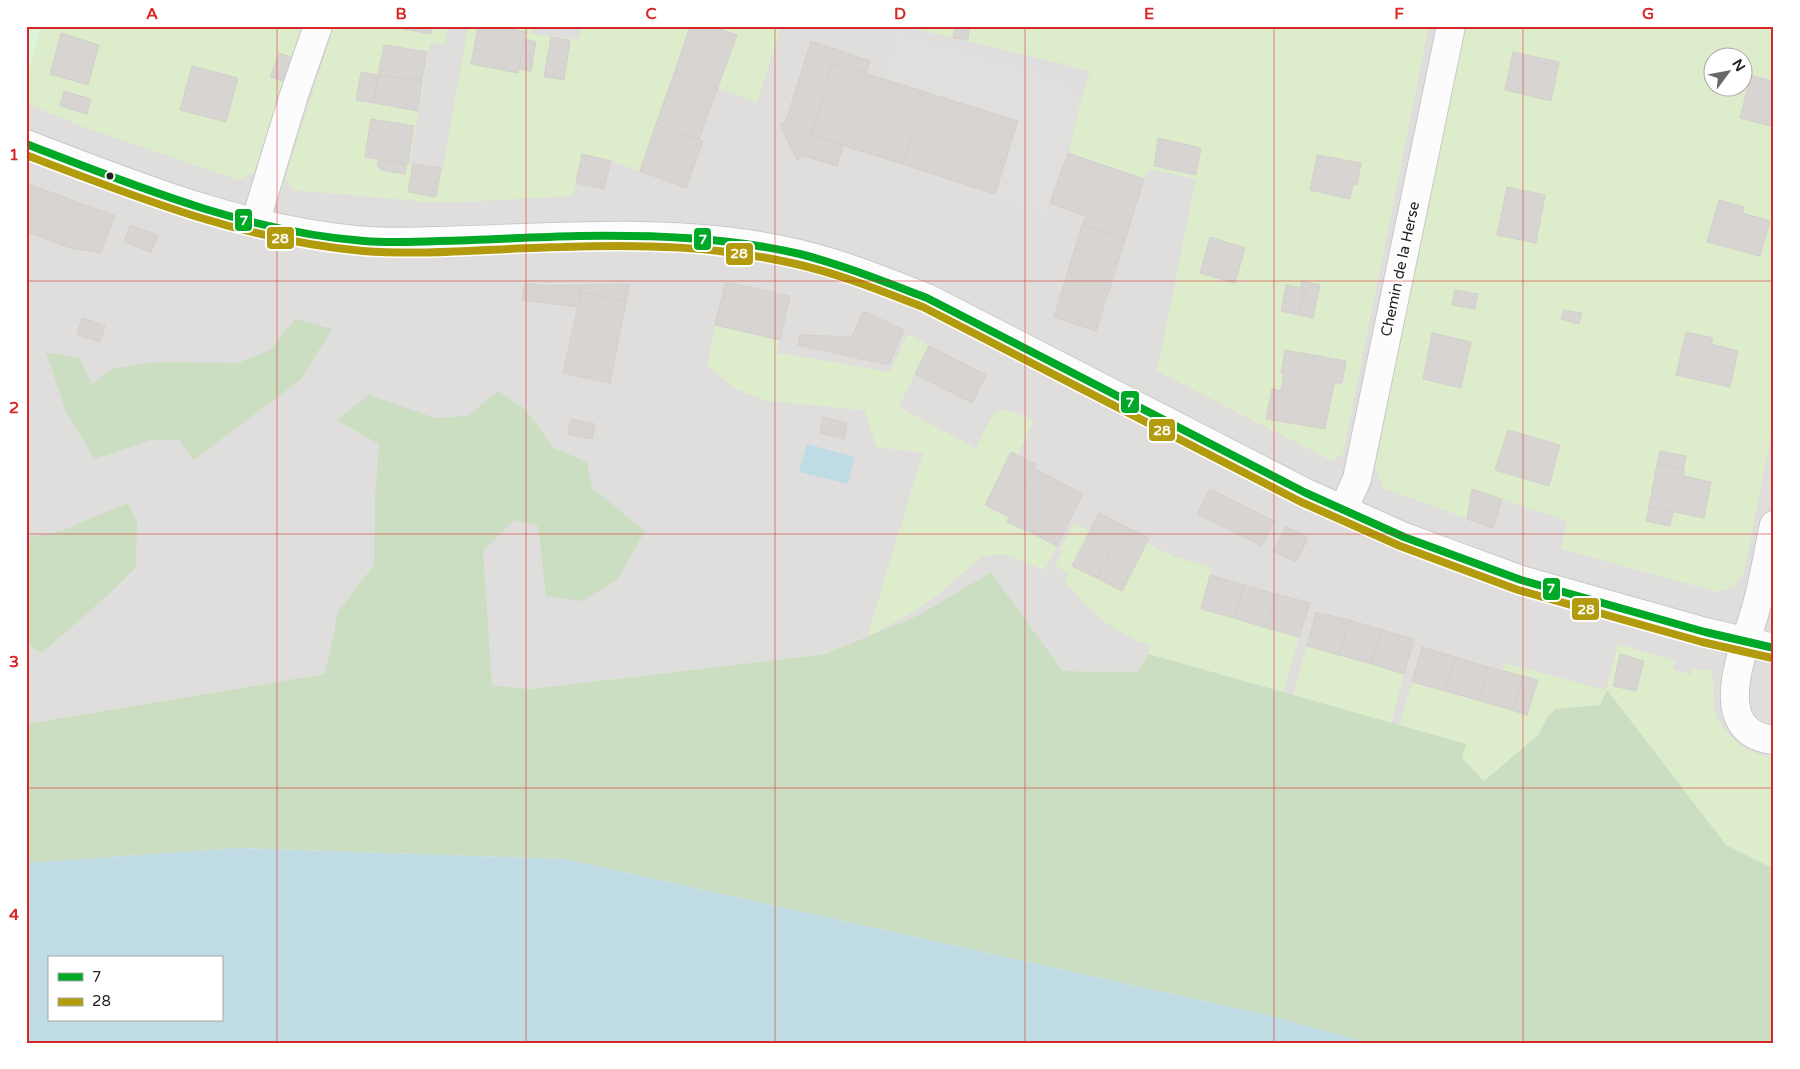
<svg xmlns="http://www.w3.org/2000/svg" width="1800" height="1069" viewBox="0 0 1800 1069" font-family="'Varela Round',sans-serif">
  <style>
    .residential { fill: #dfdedc; fill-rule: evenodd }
    .grass { fill: #ddeccb; fill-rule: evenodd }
    .forest { fill: #cbdec1 }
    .park { fill: #daf5da }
    .parking { fill: #e0dfde }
    .water { fill: #bfdbe3; fill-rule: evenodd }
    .building { fill: #d7d4d2; stroke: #d3d0cc }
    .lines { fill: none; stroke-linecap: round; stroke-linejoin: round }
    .minor-casing { stroke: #c9c8c7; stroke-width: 30 }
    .minor { stroke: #fdfcfc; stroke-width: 28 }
    .bus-1-casing { stroke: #fff; stroke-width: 11 }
    .bus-2-casing { stroke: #fff; stroke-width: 11 }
    .bus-1 { stroke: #00a828; stroke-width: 8 }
    .bus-2 { stroke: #b29b0c; stroke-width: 8 }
    .grid { fill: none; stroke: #d62828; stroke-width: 1; stroke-opacity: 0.55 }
    .bus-dot { fill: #222; stroke: #fff; stroke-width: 2 }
    .labels { text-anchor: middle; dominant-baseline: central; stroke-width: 4; stroke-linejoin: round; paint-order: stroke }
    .street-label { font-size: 15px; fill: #222; stroke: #fff }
    .line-badge { stroke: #fff; stroke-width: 2 }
    .badge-label { font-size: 14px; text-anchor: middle; font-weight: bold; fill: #fff }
    .neatline { fill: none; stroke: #d62828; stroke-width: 2 }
    .grid-label { font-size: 16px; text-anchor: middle; font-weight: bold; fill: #d62828 }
  </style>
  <rect width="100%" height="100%" fill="#f0eeeb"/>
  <path class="residential" d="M 26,26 L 1774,26 L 1774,869 L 1726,846 L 1607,690 L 1600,705 L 1556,709 L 1548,716 L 1538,735 L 1465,745 L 1148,654 L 1138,672 L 1063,671 L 991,572 L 919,615 L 825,654 L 530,689 L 492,685 L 26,769 ZM 1712,58 L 1742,58 L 1742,88 L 1712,88 Z"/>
  <path class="grass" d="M 42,26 L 303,26 L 254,173 L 238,180 L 84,127 L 26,103 L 26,78 Z
    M 334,26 L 448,26 L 445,44 L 430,43 L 410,164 L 443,169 L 468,26 L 533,26 L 531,34 L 579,39 L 582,26 L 782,26 L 757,103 L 718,87 L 674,72 L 640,171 L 611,161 L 604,189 L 576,183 L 573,195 L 540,198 L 438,203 L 293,190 L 285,178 Z
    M 903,26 L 1429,26 L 1343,454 L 1332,461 L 1157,371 L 1196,179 L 1149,169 L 1144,179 L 1068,153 L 1080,103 L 1090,72 L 1064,64 Z
    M 1464,26 L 1774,26 L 1774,421 L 1744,573 L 1735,586 L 1718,592 L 1561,549 L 1567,521 L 1502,499 L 1493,528 L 1383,488 L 1375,468 ZM 1712,58 L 1742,58 L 1742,88 L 1712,88 Z
    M 715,325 L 780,340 L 777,353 L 890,372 L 908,334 L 929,346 L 898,407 L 976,448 C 996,410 991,400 1034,421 L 1017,455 L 1036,464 L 1007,522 L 1057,546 L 1044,570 L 1007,555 L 990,555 L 980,558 L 940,593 L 913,612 L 867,637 L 923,453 L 877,447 L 864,410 L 768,401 L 736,389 L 707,366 Z
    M 1074,523 L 1090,531 L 1072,566 L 1122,591 L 1147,543 L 1177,558 L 1212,567 L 1201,609 L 1299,637 L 1284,692 L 1148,654 L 1151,644 C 1141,643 1134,639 1126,635 C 1098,620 1085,605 1065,581 L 1069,573 L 1055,566 L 1063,550 L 1061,548 Z
    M 1618,644 L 1675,661 L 1673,669 L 1691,675 L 1693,668 L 1712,671 C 1714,682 1713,702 1715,711 C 1723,734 1747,758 1774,755 L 1774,869 L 1726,846 L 1607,690 L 1600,705 L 1556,709 L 1548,716 L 1538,735 L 1484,781 L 1462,758 L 1465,744 L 1400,725 L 1412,682 L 1527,715 L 1538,681 L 1503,671 L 1504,663 L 1606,690 Z
    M 1307,646 L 1404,674 L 1391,723 L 1293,695 Z"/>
  <path class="forest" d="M 295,319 L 332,329 L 301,379 L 194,460 L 179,440 L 152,440 L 95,459 L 66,412 L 46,352 L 79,358 L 92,384 L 112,369 L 156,362 L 238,363 L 270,350 Z
    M 498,391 L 525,409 L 554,448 L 587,462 L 592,488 L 645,531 L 617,580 L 582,601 L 546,596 L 538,526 L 514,520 L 483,551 L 492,685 L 530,689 L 825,654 L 919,615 L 991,572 L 1063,671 L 1138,672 L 1148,654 L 1466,744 L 1462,758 L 1484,781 L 1538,735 L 1548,716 L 1556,709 L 1600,705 L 1607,690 L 1726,845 L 1774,869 L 1774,1043 L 1370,1043 L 1267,1015 L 565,859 L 239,848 L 26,863 L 26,724 L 325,674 L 338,612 L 374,565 L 375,497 L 379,444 L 336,420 L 369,395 L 435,418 L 468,416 Z
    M 128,503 L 137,522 L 136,567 L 109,594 L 42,653 L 26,643 L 26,538 L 61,531 Z"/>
  <path class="park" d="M 26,26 L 42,26 L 26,78 Z"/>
  <path class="parking" d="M 898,34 L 1066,82 L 1080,103 L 1068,153 L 1045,216 L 995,194 L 1018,121 L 884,80 Z"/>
  <path class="water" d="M 807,444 L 855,457 L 848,484 L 799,472 Z
    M 239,848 L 565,859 L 1267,1015 L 1370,1043 L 26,1043 L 26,863 ZM 49,958 L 221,958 L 221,1020 L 49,1020 Z"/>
  <path class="building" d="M 388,26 L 432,26 L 431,34 Z
    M 478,26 L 494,26 L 525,32 L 518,73 L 471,64 Z
    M 690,26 L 713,26 L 737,35 L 718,87 L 675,71 Z
    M 955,26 L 970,26 L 968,40 L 953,38 Z
    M 61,33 L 99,45 L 88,85 L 50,74 Z
    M 551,37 L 570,40 L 564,80 L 544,77 Z
    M 524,39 L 536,42 L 531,71 L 519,69 Z
    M 811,41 L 870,61 L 866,74 L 833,63 L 811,135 L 843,145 L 837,166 L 804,156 L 797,160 L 780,125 L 786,121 Z
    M 384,45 L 427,52 L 422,81 L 378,75 Z
    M 1513,52 L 1559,62 L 1551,101 L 1505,90 Z
    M 279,53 L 293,58 L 285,82 L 270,77 Z
    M 833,63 L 925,92 L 902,164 L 811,135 Z
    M 192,66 L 238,78 L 226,122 L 180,110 Z
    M 675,71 L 718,87 L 699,139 L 656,124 Z
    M 361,72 L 378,75 L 374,103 L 356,100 Z
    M 378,75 L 422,81 L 418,111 L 374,103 Z
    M 1751,75 L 1774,82 L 1774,127 L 1740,118 Z
    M 64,91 L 91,99 L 87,114 L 60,106 Z
    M 925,92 L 1018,121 L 995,194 L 902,164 Z
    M 371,119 L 414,126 L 408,164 L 365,157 Z
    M 656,124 L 703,141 L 686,188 L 640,171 Z
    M 1158,138 L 1201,148 L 1196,175 L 1154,166 Z
    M 1068,153 L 1144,179 L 1125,240 L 1082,225 L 1086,216 L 1050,203 Z
    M 582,154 L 611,161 L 604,189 L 576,183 Z
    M 1317,155 L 1361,163 L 1357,185 L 1353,184 L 1350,199 L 1310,190 Z
    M 378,159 L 407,164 L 405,174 L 381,170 L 377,165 Z
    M 413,164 L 441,168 L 436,197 L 408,192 Z
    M 26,183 L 115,216 L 101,253 L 71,248 L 26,232 Z
    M 1507,187 L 1545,195 L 1536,243 L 1497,235 Z
    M 1719,200 L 1744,207 L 1742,213 L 1770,221 L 1760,256 L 1707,242 Z
    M 130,225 L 158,235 L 151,252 L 124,242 Z
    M 1082,225 L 1125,240 L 1096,331 L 1054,317 Z
    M 1210,237 L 1245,248 L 1235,283 L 1200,273 Z
    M 1302,281 L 1320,285 L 1313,318 L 1299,315 L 1305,289 L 1300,288 Z
    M 726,282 L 790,296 L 780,340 L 715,325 Z
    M 525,283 L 545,286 L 581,285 L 578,307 L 522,300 Z
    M 630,284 L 626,301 L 581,292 L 581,285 Z
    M 1286,285 L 1305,289 L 1299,315 L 1281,311 Z
    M 1455,290 L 1478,294 L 1475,309 L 1452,305 Z
    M 581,292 L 626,301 L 610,383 L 563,373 Z
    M 1564,310 L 1582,313 L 1579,324 L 1561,319 Z
    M 863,311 L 904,330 L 889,365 L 798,345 L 800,335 L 852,337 Z
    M 82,318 L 105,326 L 100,342 L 77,335 Z
    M 1686,332 L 1713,338 L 1711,344 L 1738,351 L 1730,387 L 1676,375 Z
    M 1432,333 L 1471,342 L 1461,388 L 1423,379 Z
    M 929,346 L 986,375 L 972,403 L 915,374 Z
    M 1285,350 L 1346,361 L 1342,383 L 1334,383 L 1325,429 L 1266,419 L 1272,389 L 1281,391 L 1284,373 L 1281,373 Z
    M 823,417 L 847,423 L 844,439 L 820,433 Z
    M 571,419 L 595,424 L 592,439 L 568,434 Z
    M 1508,430 L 1560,445 L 1549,486 L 1495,470 Z
    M 1660,451 L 1686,456 L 1683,469 L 1657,464 Z
    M 1011,452 L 1036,464 L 1009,517 L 985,505 Z
    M 1657,464 L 1685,469 L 1683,476 L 1711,482 L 1704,518 L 1649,507 Z
    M 1034,468 L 1058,481 L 1032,533 L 1007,522 Z
    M 1058,481 L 1083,494 L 1057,546 L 1032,533 Z
    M 1210,489 L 1274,521 L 1262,546 L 1197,514 Z
    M 1472,489 L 1502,499 L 1493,528 L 1467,519 Z
    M 1649,507 L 1673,512 L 1670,526 L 1646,521 Z
    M 1099,513 L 1124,526 L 1097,578 L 1072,566 Z
    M 1124,526 L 1149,538 L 1122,591 L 1097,578 Z
    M 1286,526 L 1308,538 L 1296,562 L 1273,551 Z
    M 1210,575 L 1244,585 L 1234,618 L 1201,609 Z
    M 1244,585 L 1276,594 L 1267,628 L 1234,618 Z
    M 1276,594 L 1310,603 L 1299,637 L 1267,628 Z
    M 1316,612 L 1349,620 L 1339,655 L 1307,646 Z
    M 1349,620 L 1382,630 L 1372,664 L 1339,655 Z
    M 1382,630 L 1414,639 L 1404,674 L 1372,664 Z
    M 1422,647 L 1455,657 L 1445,691 L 1412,682 Z
    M 1620,654 L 1644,661 L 1636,691 L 1613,686 Z
    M 1455,657 L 1488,667 L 1478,700 L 1445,691 Z
    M 1488,667 L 1523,676 L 1512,710 L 1478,700 Z
    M 1523,676 L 1538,680 L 1527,715 L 1512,710 Z"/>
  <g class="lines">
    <g class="minor-casing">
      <path id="minor" d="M 26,144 C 133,185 240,229 355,240 C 383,243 411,242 439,241 C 493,240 547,236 601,236 C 661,235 723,238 781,250 C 832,260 879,279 927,298 L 1306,493 L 1404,537 L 1521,580 L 1705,632 L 1774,648
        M 255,223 L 294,95 L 318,26
        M 1343,510 L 1357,479 L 1451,26
        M 1774,525 C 1768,552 1764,581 1756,608 C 1746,646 1705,732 1774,740"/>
    </g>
    <use href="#minor" class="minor"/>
    <g class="bus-1-casing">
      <path id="bus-1" d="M 26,144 C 135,186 247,232 364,241 C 389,243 414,242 439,241 C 485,240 532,237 578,236 C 652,235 727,237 800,254 C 843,265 885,282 927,298 L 1306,493 L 1404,537 L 1521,580 L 1705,632 L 1774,648"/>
    </g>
    <g class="bus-2-casing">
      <path id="bus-2" d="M 26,155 C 135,197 246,241 363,251 C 429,256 496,248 562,247 C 640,244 719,246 796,264 C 840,274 881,291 923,307 L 1301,502 L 1400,546 L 1518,590 L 1702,642 L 1772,658"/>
    </g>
    <use href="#bus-1" class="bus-1"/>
    <use href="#bus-2" class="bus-2"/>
  </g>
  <path class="grid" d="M 277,26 L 277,1043M 526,26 L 526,1043M 775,26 L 775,1043M 1025,26 L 1025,1043M 1274,26 L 1274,1043M 1523,26 L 1523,1043M 26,281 L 1774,281M 26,534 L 1774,534M 26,788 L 1774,788"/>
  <circle class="bus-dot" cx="110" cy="176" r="4.5"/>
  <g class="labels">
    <g class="street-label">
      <text transform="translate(1400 269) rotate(-78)">Chemin de la Herse</text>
    </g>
  </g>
  <g class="line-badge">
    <rect x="234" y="208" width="19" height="24" rx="5" fill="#00a828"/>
    <rect x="266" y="226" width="29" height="24" rx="5" fill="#b29b0c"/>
    <rect x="693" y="227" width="19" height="24" rx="5" fill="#00a828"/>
    <rect x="725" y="242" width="29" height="24" rx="5" fill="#b29b0c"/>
    <rect x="1120" y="390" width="20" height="24" rx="5" fill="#00a828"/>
    <rect x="1148" y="418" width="28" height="24" rx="5" fill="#b29b0c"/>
    <rect x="1542" y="577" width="19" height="24" rx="5" fill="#00a828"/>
    <rect x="1571" y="597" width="29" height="24" rx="5" fill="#b29b0c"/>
  </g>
  <g class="badge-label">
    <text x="244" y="225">7</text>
    <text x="280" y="243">28</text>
    <text x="703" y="244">7</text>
    <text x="739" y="258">28</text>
    <text x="1130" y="407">7</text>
    <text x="1162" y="435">28</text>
    <text x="1551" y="593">7</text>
    <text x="1586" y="614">28</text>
  </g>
  <rect width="1800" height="1069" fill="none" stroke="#ffffff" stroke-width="55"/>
  <rect x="48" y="956" width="175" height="65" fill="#ffffff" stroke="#a7a7a7"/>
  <rect x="58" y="973" width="25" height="8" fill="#00a828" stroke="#a7a7a7"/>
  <text x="92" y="982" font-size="15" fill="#222222">7</text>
  <rect x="58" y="998" width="25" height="8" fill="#b29b0c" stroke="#a7a7a7"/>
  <text x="92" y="1006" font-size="15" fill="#222222">28</text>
  <g transform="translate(1728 72) rotate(58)"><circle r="24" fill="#ffffff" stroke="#a7a7a7"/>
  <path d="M0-4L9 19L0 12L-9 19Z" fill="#6a6968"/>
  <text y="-8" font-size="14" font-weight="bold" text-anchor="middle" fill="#222222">N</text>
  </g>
  <rect x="28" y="28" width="1744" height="1014" class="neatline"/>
  <g class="grid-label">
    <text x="152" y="19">A</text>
    <text x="401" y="19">B</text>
    <text x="651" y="19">C</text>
    <text x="900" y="19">D</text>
    <text x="1149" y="19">E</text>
    <text x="1399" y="19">F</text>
    <text x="1648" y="19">G</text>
    <text x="14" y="160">1</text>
    <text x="14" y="413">2</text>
    <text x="14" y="667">3</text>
    <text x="14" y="920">4</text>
  </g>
</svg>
